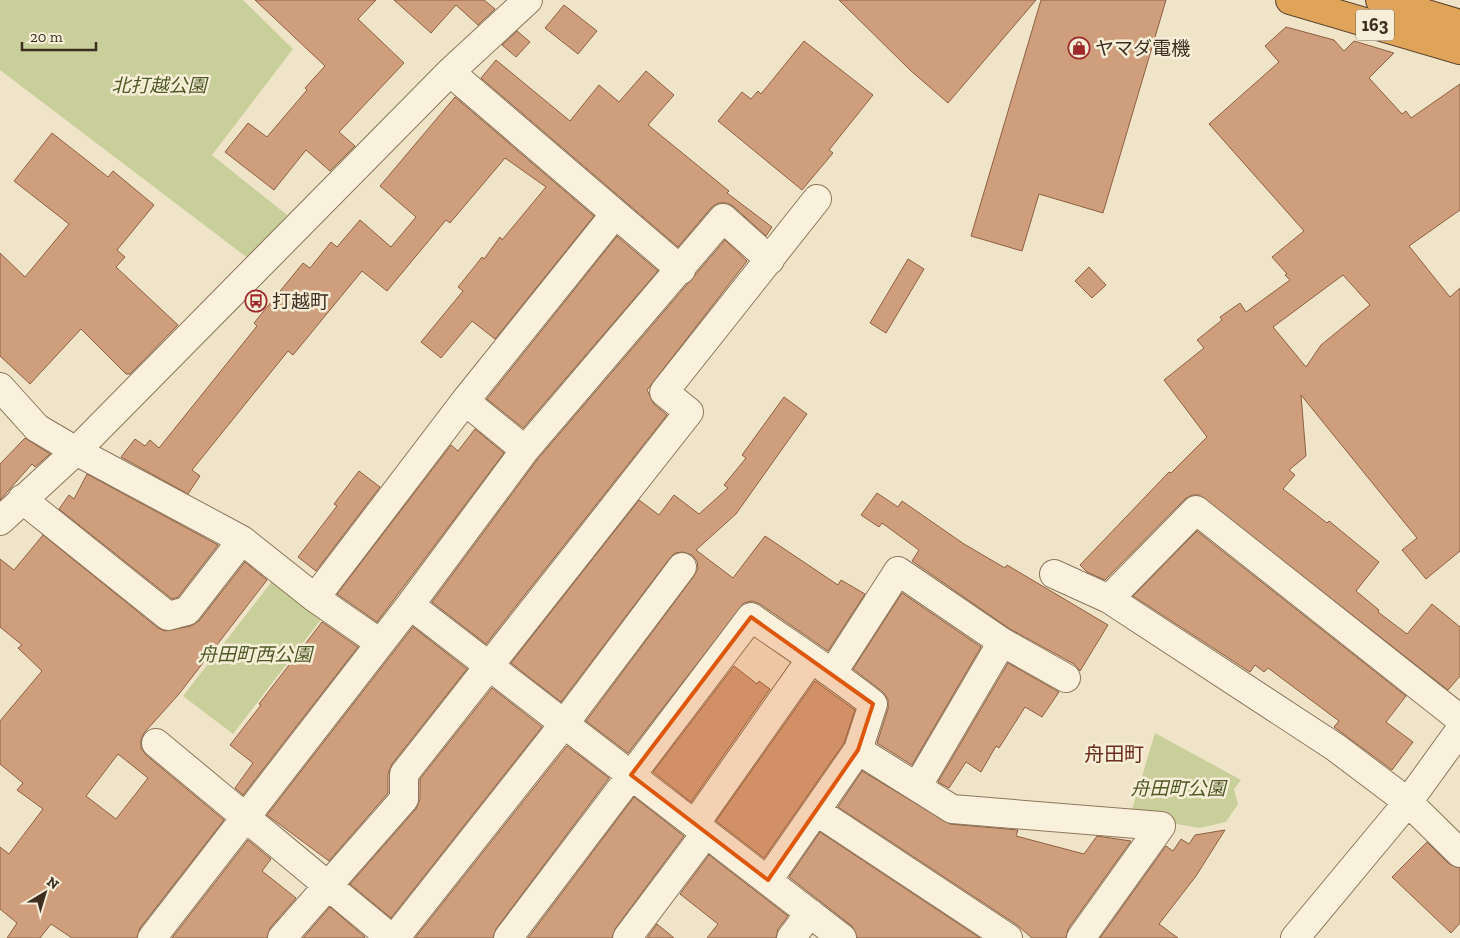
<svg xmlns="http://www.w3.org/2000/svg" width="1460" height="938" viewBox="0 0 1460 938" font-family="'Zilla Slab','Noto Sans JP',serif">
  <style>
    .green { fill: #c9cf9b }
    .building { fill: #cf9f7d; stroke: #8d5f41; fill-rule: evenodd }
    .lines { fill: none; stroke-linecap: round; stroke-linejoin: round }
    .minor-casing { stroke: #8d765c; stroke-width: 30 }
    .highway-casing { stroke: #5b4430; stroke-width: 30 }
    .minor { stroke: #faf1dc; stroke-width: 28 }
    .highway { stroke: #e0a458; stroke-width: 28 }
    .marked { fill: #df570d; fill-opacity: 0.2; stroke: #df570d; stroke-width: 4; stroke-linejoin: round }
    .labels { text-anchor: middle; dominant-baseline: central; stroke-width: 5; stroke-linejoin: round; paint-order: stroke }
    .shield { fill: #f7eed8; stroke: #756857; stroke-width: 1 }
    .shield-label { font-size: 18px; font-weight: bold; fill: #3d2e20 }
    .poi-label { font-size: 19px; fill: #3d2e20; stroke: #f7eed8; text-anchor: start }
    .park-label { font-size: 19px; font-style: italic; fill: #4d5a26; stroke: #f7eed8 }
    .neighbourhood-label { font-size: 20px; fill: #6b2e1e; stroke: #f7eed8 }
  </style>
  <rect width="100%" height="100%" fill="#f0e4c8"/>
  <path class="green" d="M 0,0 L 243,0 L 293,49 L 212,155 L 287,215 L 249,259 L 0,70 Z
    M 277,575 L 326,613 L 233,734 L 183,696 Z
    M 1155,733 L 1241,780 L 1234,789 L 1238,804 L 1226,822 L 1200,828 L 1130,816 Z"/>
  <path class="building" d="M 255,0 L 376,0 L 358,19 L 404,63 L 339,132 L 355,146 L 330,171 L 306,150 L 274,190 L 225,152 L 248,123 L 267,137 L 307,90 L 305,88 L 325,66 Z
    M 394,0 L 484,0 L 495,9 L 478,25 L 456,5 L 431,33 Z
    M 839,0 L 1036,0 L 948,103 L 910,70 Z
    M 1041,0 L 1166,0 L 1103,213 L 1039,194 L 1022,251 L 971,236 Z
    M 564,5 L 597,31 L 578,54 L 545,28 Z
    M 1286,27 L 1334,40 L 1344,51 L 1354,41 L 1394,53 L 1369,78 L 1402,114 L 1406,111 L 1411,118 L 1460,84 L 1460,210 L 1409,246 L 1450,297 L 1460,288 L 1460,551 L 1426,579 L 1402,550 L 1417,538 L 1301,395 L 1306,456 L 1289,470 L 1295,475 L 1283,489 L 1327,523 L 1329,521 L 1379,562 L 1356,591 L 1379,610 L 1378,612 L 1407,634 L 1432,604 L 1460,627 L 1460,676 L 1448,690 L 1199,495 L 1192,495 L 1185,499 L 1105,580 L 1087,572 L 1080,565 L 1169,472 L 1171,473 L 1207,437 L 1164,380 L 1204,348 L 1197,340 L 1222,320 L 1220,317 L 1240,303 L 1246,312 L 1290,280 L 1285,275 L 1287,274 L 1272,257 L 1304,231 L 1209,124 L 1279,62 L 1265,46 ZM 1343,275 L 1370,305 L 1321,345 L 1306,367 L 1273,327 Z
    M 517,31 L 530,42 L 516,57 L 502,45 Z
    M 804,41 L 873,95 L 829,150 L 833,153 L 802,190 L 718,121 L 742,92 L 751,99 L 758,91 L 761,94 Z
    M 496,60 L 570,121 L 599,85 L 619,102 L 646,71 L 674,95 L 648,125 L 729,191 L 727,193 L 772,227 L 766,236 L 733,206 L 727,203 L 718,203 L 711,208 L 678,247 L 481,78 Z
    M 455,97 L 594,216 L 495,339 L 472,321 L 441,358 L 421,342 L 463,291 L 458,287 L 475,266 L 482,257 L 484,259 L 500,237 L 502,240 L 546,187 L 505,158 L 450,223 L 446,220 L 387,291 L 362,271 L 293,355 L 288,351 L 192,470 L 200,476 L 188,494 L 121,457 L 135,439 L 145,446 L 150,440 L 159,448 L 257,326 L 254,323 L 303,263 L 310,268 L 331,242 L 337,247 L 360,220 L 391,247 L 416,217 L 380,186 Z
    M 52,133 L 108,177 L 113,171 L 154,205 L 117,250 L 125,257 L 116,267 L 178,325 L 130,374 L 126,374 L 81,329 L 30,384 L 0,356 L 0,253 L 25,277 L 69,224 L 14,181 Z
    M 617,236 L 658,271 L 523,428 L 487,399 Z
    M 725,240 L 747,261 L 647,390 L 654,404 L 667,415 L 486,644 L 432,602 L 537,460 Z
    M 908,259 L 924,269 L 886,333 L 870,323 Z
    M 1089,267 L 1106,285 L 1092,298 L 1075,281 Z
    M 784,397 L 807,414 L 736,514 L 696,550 L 733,578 L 765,536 L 838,585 L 841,580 L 865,594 L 828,651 L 760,604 L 752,601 L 744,603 L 628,753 L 586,721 L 694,576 L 698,568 L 697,561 L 692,555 L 683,552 L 675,553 L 670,558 L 561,702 L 511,663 L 639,500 L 659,515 L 674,495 L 699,514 L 728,488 L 724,485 L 746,458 L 742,455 Z
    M 475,429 L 504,453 L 377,622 L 337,594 L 451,445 L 458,451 Z
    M 25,438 L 50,454 L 35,467 L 32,464 L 0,500 L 0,464 Z
    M 359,471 L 380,487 L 316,571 L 298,557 L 337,506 L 334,504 Z
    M 87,474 L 218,545 L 178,597 L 172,599 L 59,509 L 69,495 L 74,499 Z
    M 877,493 L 898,507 L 902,501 L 964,544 L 1005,568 L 1007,565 L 1108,625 L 1080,671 L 1074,664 L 1010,629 L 912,561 L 919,550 L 882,523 L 879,527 L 861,515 Z
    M 1197,531 L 1406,696 L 1386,722 L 1413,742 L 1392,770 L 1334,727 L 1339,721 L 1268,668 L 1264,672 L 1255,665 L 1250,672 L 1133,596 Z
    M 43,535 L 158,628 L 165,631 L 191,626 L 199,621 L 245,562 L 267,580 L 179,694 L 144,733 L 141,740 L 141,748 L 146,755 L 224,820 L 140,928 L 137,938 L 72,938 L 51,924 L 40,938 L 7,938 L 17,923 L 0,909 L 0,847 L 9,854 L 43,809 L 17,790 L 23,783 L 0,764 L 0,721 L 42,671 L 18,648 L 22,645 L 0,627 L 0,559 L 14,570 ZM 118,754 L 148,778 L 116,819 L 86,796 Z
    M 902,593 L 981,647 L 912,765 L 877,743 L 888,709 L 888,699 L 883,692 L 853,669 Z
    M 322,622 L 358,647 L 243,795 L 235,788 L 253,763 L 230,745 L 261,705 L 259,704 Z
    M 413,627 L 467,669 L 392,764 L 388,774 L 388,793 L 329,861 L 267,815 Z
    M 1008,663 L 1059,692 L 1042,717 L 1025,707 L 999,748 L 996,746 L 981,772 L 966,762 L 949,788 L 938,782 Z
    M 734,666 L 757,684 L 759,681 L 770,689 L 691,802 L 653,772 Z
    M 815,681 L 855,710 L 844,743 L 764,858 L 716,821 Z
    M 492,688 L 542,727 L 391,918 L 350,884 L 416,809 L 420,799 L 420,779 Z
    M 567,746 L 609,778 L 496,929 L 493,938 L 415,938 Z
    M 862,771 L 950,824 L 1018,830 L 1016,836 L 1084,854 L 1097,836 L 1131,841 L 1068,929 L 1066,938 L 1032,938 L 1017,925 L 838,807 Z
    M 634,797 L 684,836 L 615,929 L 612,938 L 528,938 Z
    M 1225,830 L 1196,876 L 1159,924 L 1178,938 L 1100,938 L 1166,846 L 1173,851 L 1181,839 L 1189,844 L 1195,835 Z
    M 820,832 L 980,938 L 857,938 L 852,926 L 789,877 Z
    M 248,840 L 271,859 L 262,871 L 296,898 L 270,928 L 267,938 L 172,938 Z
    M 1427,842 L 1449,864 L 1460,868 L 1460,923 L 1451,933 L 1392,877 Z
    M 709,855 L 788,916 L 778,929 L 776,938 L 707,938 L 718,924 L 680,894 Z
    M 330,907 L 365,937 L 364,938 L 303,938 Z
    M 657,924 L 674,938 L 647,938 Z"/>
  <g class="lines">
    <g class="minor-casing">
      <path id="minor" d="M 450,72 L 681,270
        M 0,387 L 37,428 L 76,451 L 242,540 L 315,598 L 380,643
        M 465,401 L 525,450
        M 22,499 L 168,616 L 187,611 L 242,540
        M 0,521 L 76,451 L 450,72 L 528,0
        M 1054,574 L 1109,599 L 1335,747 L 1408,802 L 1460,853
        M 315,598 L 465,401 L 615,214
        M 1109,599 L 1196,510 L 1460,719
        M 410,605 L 842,938
        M 833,672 L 898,571 L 1002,642 L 1066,678
        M 156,743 L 391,938
        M 858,750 L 952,809 L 1161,826
        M 917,787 L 1002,642
        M 816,811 L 1008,938
        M 695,824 L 811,659
        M 152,938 L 410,605 L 525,450 L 723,218 L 770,260
        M 282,938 L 404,799 L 404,774 L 689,412 L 664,392 L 817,199
        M 395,938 L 564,724 L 682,567
        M 508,938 L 751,617 C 792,646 834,673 873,704 L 858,750 L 768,880
        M 627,938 L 706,833
        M 791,938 L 810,913
        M 1081,938 L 1161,826
        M 1295,938 L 1408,802 L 1460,730"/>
    </g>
    <g class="highway-casing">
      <path id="highway" d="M 1290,0 L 1460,50
        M 1380,0 L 1460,24"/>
    </g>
    <use href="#minor" class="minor"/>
    <use href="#highway" class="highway"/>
  </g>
  <path class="marked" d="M 751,617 L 873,704 L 858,750 L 768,880 L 631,775 Z"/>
  <defs>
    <g id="shop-ring" transform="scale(1.125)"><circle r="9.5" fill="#f7eed8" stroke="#9e2a2b" stroke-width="1.5"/><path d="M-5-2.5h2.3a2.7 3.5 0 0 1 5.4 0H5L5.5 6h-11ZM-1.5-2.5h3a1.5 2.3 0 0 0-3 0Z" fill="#9e2a2b"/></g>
    <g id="bus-ring" transform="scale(1.125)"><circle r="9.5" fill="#f7eed8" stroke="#9e2a2b" stroke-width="1.5"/><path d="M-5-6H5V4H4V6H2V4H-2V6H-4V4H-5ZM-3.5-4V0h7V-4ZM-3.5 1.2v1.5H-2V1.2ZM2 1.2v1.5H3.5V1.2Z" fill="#9e2a2b"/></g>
  </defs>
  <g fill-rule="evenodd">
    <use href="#shop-ring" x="1079" y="48"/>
    <use href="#bus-ring" x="256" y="301"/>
  </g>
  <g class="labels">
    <rect class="shield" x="1356" y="9.5" width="38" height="31" rx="4"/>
    <g class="shield-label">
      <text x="1375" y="25">163</text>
    </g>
    <g class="poi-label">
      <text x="1095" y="48">ヤマダ電機</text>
      <text x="272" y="301">打越町</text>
    </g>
    <g class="park-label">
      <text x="159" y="85">北打越公園</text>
      <text x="255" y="654">舟田町西公園</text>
      <text x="1178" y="788">舟田町公園</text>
    </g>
    <g class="neighbourhood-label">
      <text x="1114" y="754">舟田町</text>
    </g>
  </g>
  <g transform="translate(45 893) rotate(38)" stroke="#f7eed8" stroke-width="4" paint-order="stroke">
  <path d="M0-4L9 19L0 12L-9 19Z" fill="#3d2e20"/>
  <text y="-8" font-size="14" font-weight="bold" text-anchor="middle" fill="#3d2e20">N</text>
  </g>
  <path d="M22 42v8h74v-8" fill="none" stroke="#3d2e20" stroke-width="2.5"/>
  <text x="30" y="42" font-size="15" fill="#3d2e20" stroke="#f7eed8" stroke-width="4" paint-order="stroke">20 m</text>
</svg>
